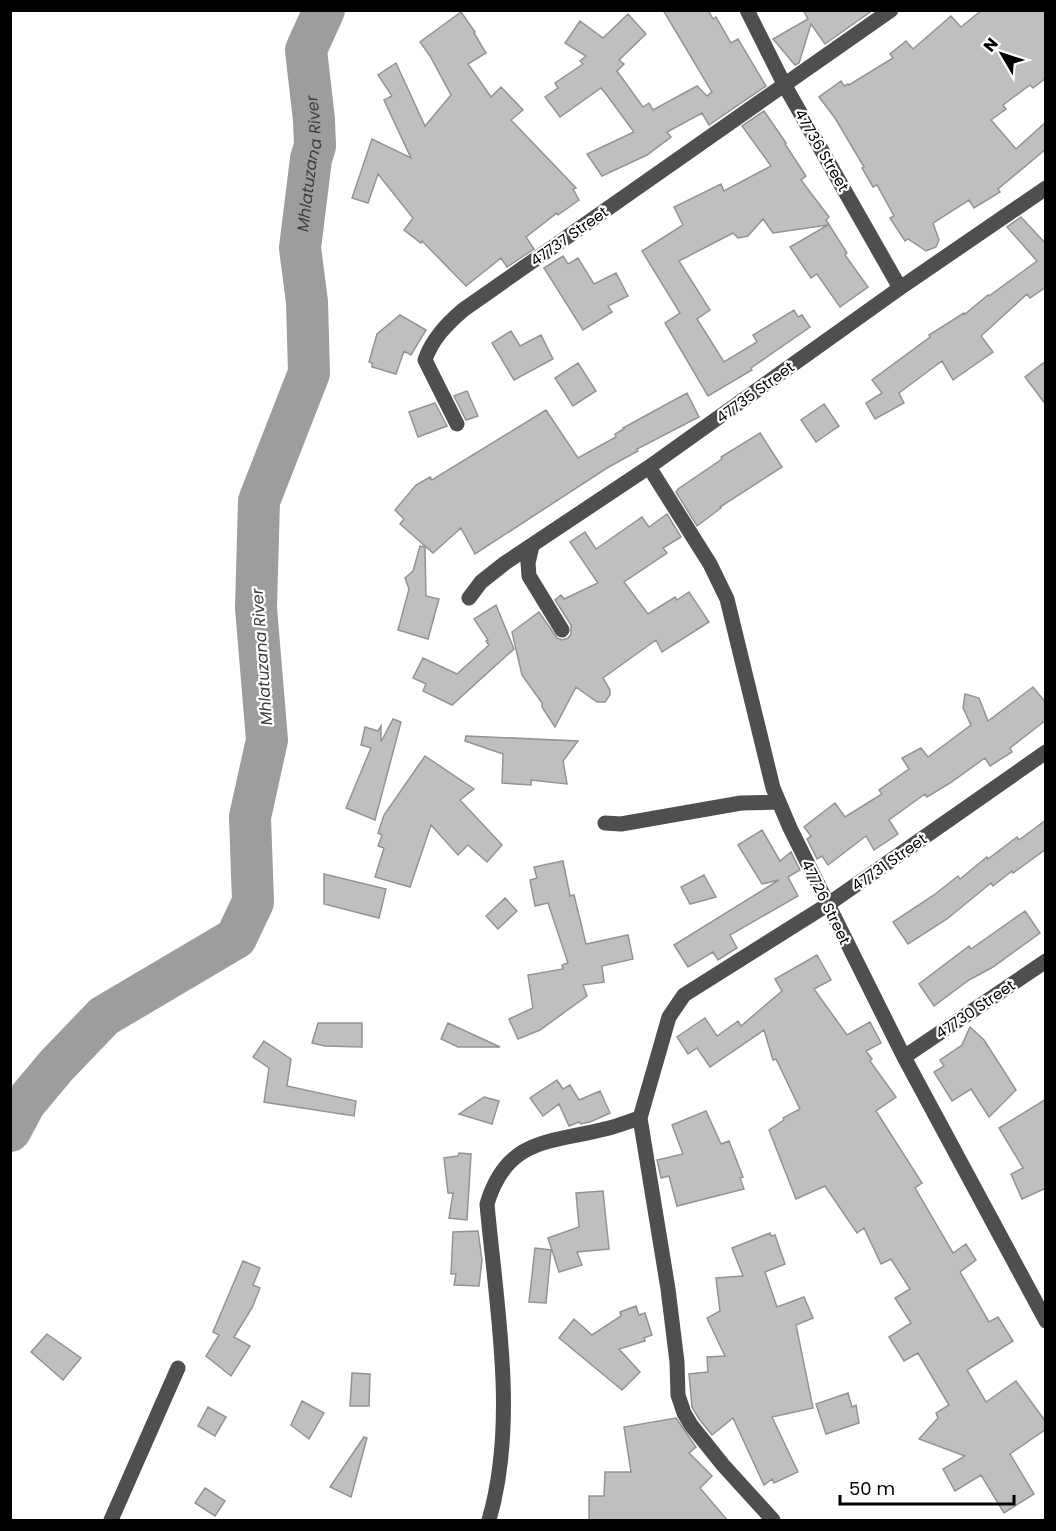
<svg xmlns="http://www.w3.org/2000/svg" width="1056" height="1531" viewBox="0 0 1056 1531" font-family="Poppins,sans-serif">
  <style>
    .lines { fill: none; stroke-linecap: round; stroke-linejoin: round }
    .river { stroke: #9d9d9d; stroke-width: 42 }
    .building { fill: #bfbfbf; stroke: #939393; stroke-width: 1.5 }
    .minor { stroke: #4f4f4f; stroke-width: 15 }
    .labels { text-anchor: middle; dominant-baseline: central; stroke-width: 4.5; stroke-linejoin: round; paint-order: stroke }
    .street-label { font-size: 15px; fill: #000; stroke: #fff }
    .water-label { font-size: 16px; font-style: italic; fill: #3e3e3e; stroke: #fff }
  </style>
  <rect width="100%" height="100%" fill="#fff"/>
  <g class="lines">
    <path class="river" id="s1" d="M 10,1131 L 25,1103 L 56,1066 L 104,1016 L 236,938 L 253,902 L 250,817 L 267,740 L 256,608 L 259,501 L 309,373 L 307,302 L 300,248 L 311,159 L 315,146 L 314,120 L 306,50 L 324,10"/>
  </g>
  <path class="building" d="M 663,10 L 708,10 L 713,19 L 716,17 L 731,43 L 738,39 L 766,86 L 709,125 L 702,113 L 667,132 L 671,137 L 647,155 L 602,176 L 587,154 L 634,132 L 606,94 L 601,88 L 560,117 L 545,97 L 558,88 L 555,83 L 583,64 L 580,61 L 586,56 L 565,43 L 580,21 L 603,38 L 628,14 L 646,34 L 619,60 L 624,64 L 617,71 L 643,107 L 649,103 L 653,110 L 697,86 L 707,96 L 712,92 Z
    M 803,10 L 873,10 L 825,44 L 811,24 L 799,63 L 795,65 L 773,39 L 808,19 Z
    M 982,10 L 1046,10 L 1046,78 L 1033,88 L 1030,85 L 1003,105 L 1006,109 L 991,120 L 1016,149 L 1046,122 L 1046,149 L 998,189 L 1000,192 L 974,208 L 969,200 L 933,223 L 939,240 L 936,247 L 926,251 L 908,239 L 905,241 L 890,218 L 894,216 L 877,185 L 873,187 L 862,168 L 864,167 L 835,118 L 819,97 L 841,81 L 844,86 L 848,84 L 849,85 L 893,58 L 890,54 L 906,41 L 913,49 L 951,16 L 961,27 Z
    M 461,12 L 475,32 L 474,33 L 486,53 L 468,64 L 491,97 L 501,87 L 523,110 L 511,120 L 576,188 L 573,189 L 579,200 L 558,215 L 557,213 L 526,237 L 534,249 L 507,267 L 501,258 L 466,286 L 422,241 L 421,243 L 404,230 L 413,218 L 378,174 L 368,203 L 352,198 L 372,139 L 411,158 L 384,100 L 392,96 L 378,75 L 396,63 L 425,126 L 451,95 L 430,56 L 420,42 Z
    M 764,111 L 786,143 L 785,144 L 806,176 L 801,180 L 829,217 L 826,220 L 847,253 L 845,255 L 868,287 L 840,307 L 817,274 L 811,278 L 790,247 L 828,225 L 773,233 L 763,219 L 748,236 L 738,238 L 733,233 L 679,261 L 710,310 L 697,319 L 724,362 L 757,342 L 753,335 L 794,310 L 798,317 L 802,315 L 810,327 L 751,368 L 752,370 L 708,396 L 665,323 L 680,313 L 642,251 L 683,225 L 674,207 L 721,184 L 724,191 L 771,166 L 742,126 Z
    M 1021,217 L 1046,244 L 1046,287 L 1030,298 L 1027,294 L 981,336 L 993,352 L 953,380 L 942,361 L 899,393 L 904,403 L 875,419 L 866,403 L 882,393 L 872,380 L 930,337 L 929,335 L 964,313 L 965,314 L 988,295 L 989,296 L 1037,261 L 1007,227 Z
    M 563,256 L 568,264 L 578,258 L 594,284 L 616,273 L 628,296 L 608,306 L 612,312 L 583,330 L 544,268 Z
    M 400,315 L 426,330 L 411,355 L 404,351 L 396,374 L 372,367 L 372,363 L 369,362 L 377,334 Z
    M 511,331 L 520,346 L 541,335 L 553,359 L 514,380 L 492,343 Z
    M 1046,361 L 1046,405 L 1025,377 Z
    M 578,363 L 596,391 L 573,406 L 555,378 Z
    M 467,391 L 478,416 L 466,420 L 454,396 Z
    M 687,393 L 699,417 L 637,449 L 638,451 L 607,468 L 475,554 L 461,528 L 433,553 L 400,524 L 404,519 L 395,510 L 416,485 L 430,477 L 432,480 L 546,410 L 578,458 L 616,437 L 615,434 L 624,429 L 623,428 Z
    M 435,403 L 447,426 L 418,437 L 409,412 Z
    M 824,404 L 839,426 L 816,442 L 801,420 Z
    M 760,433 L 782,467 L 720,507 L 721,508 L 697,526 L 676,492 L 678,489 L 722,459 L 721,457 Z
    M 667,514 L 681,537 L 663,548 L 667,553 L 624,582 L 648,614 L 675,597 L 677,600 L 689,592 L 709,622 L 662,652 L 656,640 L 603,678 L 610,690 L 610,695 L 605,702 L 597,702 L 576,687 L 555,727 L 542,707 L 542,703 L 522,675 L 512,632 L 539,612 L 557,638 L 562,640 L 568,638 L 571,634 L 571,625 L 555,600 L 561,595 L 564,599 L 598,583 L 570,542 L 585,532 L 596,549 L 642,517 L 649,527 Z
    M 420,546 L 425,547 L 426,596 L 439,599 L 428,639 L 398,630 L 409,589 L 405,578 L 413,571 Z
    M 496,605 L 514,649 L 452,705 L 423,691 L 426,684 L 413,678 L 423,658 L 457,674 L 489,645 L 486,641 L 488,640 L 474,619 Z
    M 1033,687 L 1046,703 L 1046,720 L 1010,748 L 1012,752 L 990,766 L 985,758 L 950,783 L 927,797 L 925,794 L 889,820 L 898,834 L 874,850 L 866,836 L 828,865 L 822,856 L 817,859 L 807,839 L 811,836 L 804,827 L 835,803 L 845,817 L 882,794 L 879,790 L 909,769 L 902,758 L 921,748 L 928,757 L 971,725 L 963,708 L 965,694 L 979,698 L 988,721 Z
    M 393,719 L 401,722 L 375,820 L 346,808 L 371,748 L 361,745 L 365,727 L 378,731 L 381,726 L 381,742 Z
    M 466,736 L 578,741 L 563,761 L 567,784 L 531,780 L 531,785 L 502,783 L 503,754 L 465,741 Z
    M 425,756 L 474,789 L 460,800 L 502,845 L 487,862 L 468,845 L 458,855 L 431,825 L 410,887 L 375,877 L 384,848 L 378,846 L 382,835 L 378,833 L 384,815 Z
    M 1046,820 L 1046,849 L 1013,873 L 1012,871 L 993,886 L 991,883 L 947,919 L 908,944 L 893,922 L 934,895 L 958,876 L 960,879 L 987,857 L 988,859 L 1017,837 L 1019,840 Z
    M 762,830 L 780,861 L 791,852 L 800,870 L 788,877 L 798,896 L 730,935 L 737,948 L 718,960 L 713,952 L 688,967 L 674,945 L 779,880 L 762,884 L 738,845 Z
    M 563,861 L 570,896 L 574,895 L 586,944 L 628,935 L 633,959 L 602,966 L 604,982 L 583,985 L 587,996 L 540,1030 L 518,1039 L 509,1019 L 533,1008 L 528,975 L 563,969 L 562,965 L 568,963 L 548,903 L 535,906 L 530,880 L 537,878 L 534,867 Z
    M 324,874 L 386,889 L 379,918 L 324,904 Z
    M 704,875 L 716,897 L 690,904 L 681,887 Z
    M 505,898 L 517,911 L 498,929 L 486,916 Z
    M 1025,911 L 1040,933 L 993,967 L 969,980 L 934,1006 L 919,984 L 969,946 L 971,949 Z
    M 817,955 L 831,980 L 814,989 L 847,1035 L 870,1022 L 881,1043 L 866,1051 L 872,1059 L 870,1061 L 896,1097 L 876,1111 L 922,1183 L 915,1188 L 953,1253 L 966,1244 L 976,1260 L 960,1272 L 989,1322 L 998,1317 L 1013,1341 L 967,1370 L 986,1402 L 1016,1381 L 1046,1422 L 1046,1429 L 1010,1454 L 1034,1494 L 1004,1513 L 981,1475 L 955,1491 L 943,1469 L 965,1456 L 919,1439 L 938,1418 L 936,1413 L 949,1405 L 918,1353 L 904,1361 L 889,1337 L 911,1323 L 895,1298 L 910,1289 L 891,1259 L 881,1264 L 864,1228 L 857,1233 L 825,1186 L 796,1199 L 769,1130 L 784,1120 L 783,1118 L 800,1109 L 776,1059 L 773,1060 L 764,1030 L 710,1067 L 697,1048 L 688,1054 L 677,1037 L 705,1018 L 717,1036 L 738,1021 L 741,1026 L 782,991 L 775,979 Z
    M 318,1023 L 362,1023 L 362,1047 L 325,1046 L 312,1043 Z
    M 448,1023 L 500,1047 L 458,1047 L 441,1039 Z
    M 970,1027 L 984,1040 L 1016,1090 L 989,1117 L 971,1089 L 952,1101 L 934,1072 L 944,1066 L 940,1060 L 962,1045 Z
    M 264,1041 L 291,1059 L 287,1086 L 356,1101 L 354,1116 L 264,1102 L 269,1068 L 253,1057 Z
    M 557,1080 L 563,1089 L 570,1085 L 579,1100 L 600,1091 L 610,1113 L 590,1122 L 581,1124 L 579,1122 L 569,1126 L 559,1104 L 543,1116 L 530,1098 Z
    M 484,1097 L 499,1101 L 492,1124 L 459,1114 Z
    M 1046,1099 L 1046,1188 L 1022,1199 L 1011,1174 L 1023,1168 L 999,1128 Z
    M 706,1111 L 721,1144 L 729,1141 L 743,1177 L 740,1178 L 744,1189 L 677,1206 L 669,1176 L 661,1178 L 657,1160 L 683,1154 L 672,1125 Z
    M 459,1153 L 471,1154 L 467,1220 L 449,1218 L 453,1193 L 448,1193 L 444,1158 L 458,1156 Z
    M 603,1191 L 609,1249 L 577,1252 L 582,1265 L 559,1272 L 548,1238 L 579,1227 L 576,1193 Z
    M 478,1231 L 482,1260 L 479,1286 L 454,1285 L 456,1274 L 451,1274 L 453,1232 Z
    M 770,1233 L 771,1236 L 775,1235 L 785,1264 L 765,1272 L 777,1307 L 804,1297 L 813,1318 L 796,1325 L 813,1408 L 772,1417 L 798,1472 L 774,1483 L 772,1479 L 764,1485 L 733,1418 L 712,1435 L 699,1419 L 692,1407 L 689,1374 L 708,1372 L 707,1357 L 725,1356 L 707,1318 L 720,1311 L 716,1278 L 743,1276 L 732,1248 Z
    M 535,1248 L 551,1250 L 546,1303 L 529,1302 Z
    M 243,1261 L 260,1268 L 253,1285 L 260,1288 L 252,1308 L 234,1337 L 250,1346 L 231,1376 L 206,1356 L 219,1335 L 213,1332 Z
    M 636,1306 L 639,1315 L 645,1313 L 652,1335 L 644,1338 L 645,1341 L 619,1349 L 640,1372 L 622,1390 L 559,1338 L 574,1319 L 592,1335 L 621,1316 L 620,1312 Z
    M 47,1334 L 81,1358 L 63,1380 L 31,1352 Z
    M 352,1373 L 370,1374 L 369,1406 L 350,1406 Z
    M 848,1393 L 852,1407 L 856,1405 L 859,1423 L 826,1434 L 816,1404 Z
    M 302,1401 L 324,1413 L 309,1439 L 291,1425 Z
    M 208,1407 L 226,1417 L 215,1436 L 198,1426 Z
    M 676,1418 L 696,1447 L 689,1453 L 712,1476 L 700,1488 L 728,1521 L 589,1521 L 589,1496 L 604,1496 L 605,1472 L 631,1472 L 624,1427 Z
    M 364,1437 L 367,1438 L 351,1497 L 330,1487 Z
    M 205,1488 L 225,1501 L 215,1516 L 195,1503 Z"/>
  <g class="lines">
    <path class="minor" d="M 747,10 L 785,86 L 900,288
      M 457,424 L 425,360 C 432,339 447,324 463,310 L 891,10
      M 649,467 L 710,564 L 727,599 L 773,788 L 790,828 L 904,1057 L 1046,1321
      M 532,546 L 528,563 L 529,576 L 562,630
      M 469,598 L 481,582 L 505,563 L 649,467 L 900,288 L 1046,188
      M 605,823 L 621,824 L 741,803 L 779,802
      M 904,1057 L 1046,961
      M 640,1118 L 668,1289 L 677,1362 L 678,1395 L 684,1413 L 691,1425 L 723,1465 L 773,1520
      M 111,1520 L 178,1368
      M 489,1520 C 518,1421 496,1305 487,1204 C 507,1136 553,1143 609,1128 C 620,1125 630,1121 640,1118 L 669,1017 L 684,995 L 827,905 L 1046,752"/>
  </g>
  <g class="labels">
    <g class="street-label">
      <text transform="translate(822 150) rotate(60)">47736 Street</text>
      <text transform="translate(569 236) rotate(-35)">47737 Street</text>
      <text transform="translate(755 392) rotate(-36)">47735 Street</text>
      <text transform="translate(889 862) rotate(-35)">47731 Street</text>
      <text transform="translate(826 902) rotate(64)">47726 Street</text>
      <text transform="translate(975 1009) rotate(-34)">47730 Street</text>
    </g>
    <g class="water-label">
      <text stroke="none"><textPath href="#s1" startOffset="1094">Mhlatuzana River</textPath></text>
      <text transform="translate(262 657) rotate(-94)">Mhlatuzana River</text>
    </g>
  </g>
  <rect width="1056" height="1531" fill="none" stroke="#000000" stroke-width="24"/>
  <g transform="translate(1002 54) rotate(309)" stroke="#ffffff" stroke-width="4.5" paint-order="stroke">
  <path d="M0-4.5L10 22L0 15L-10 22Z" fill="#000000"/>
  <text y="-9" font-size="16" font-weight="bold" text-anchor="middle" fill="#000000">N</text>
  </g>
  <path d="M840 1495v9h174v-9" fill="none" stroke="#000000" stroke-width="3"/>
  <text x="849" y="1495" font-size="18" fill="#000000" stroke="#ffffff" stroke-width="4.5" paint-order="stroke">50 m</text>
</svg>
